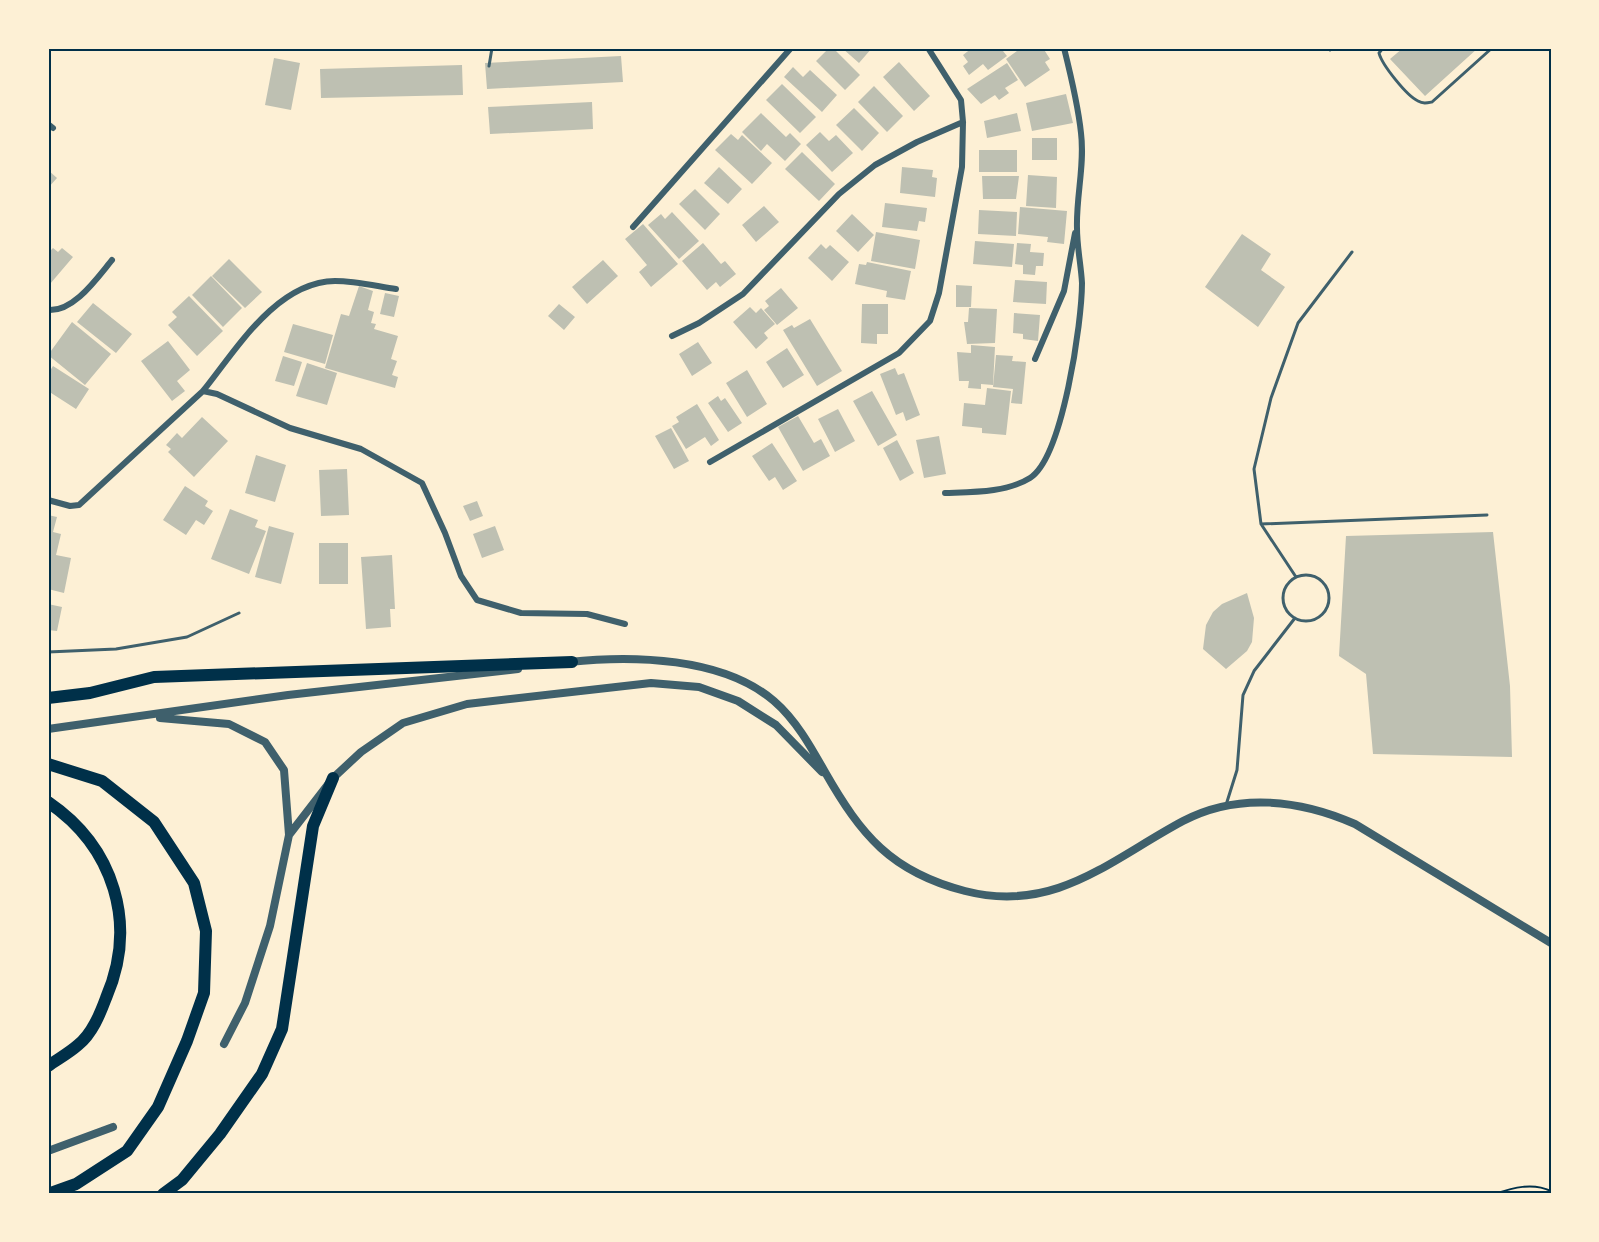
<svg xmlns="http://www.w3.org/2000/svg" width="1599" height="1242" viewBox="0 0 1599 1242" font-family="'Zilla Slab',serif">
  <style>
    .building { fill: #bec0b2 }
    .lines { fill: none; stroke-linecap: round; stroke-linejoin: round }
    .path { stroke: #003049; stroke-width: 2 }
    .service { stroke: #3f606c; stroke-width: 3 }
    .minor { stroke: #3f606c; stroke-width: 6 }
    .tertiary { stroke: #3f606c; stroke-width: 8 }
    .motorway { stroke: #003049; stroke-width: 12 }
    .neatline { fill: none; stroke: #003049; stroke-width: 2 }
  </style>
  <rect width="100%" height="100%" fill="#fdf0d5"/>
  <path class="building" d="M 829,48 L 833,48 L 860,75 L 845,90 L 816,61 Z
    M 842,48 L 872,48 L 859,63 Z
    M 972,48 L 1007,48 L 1003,51 L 1007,56 L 988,70 L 983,64 L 969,75 L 963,66 L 968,62 L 963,55 Z
    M 1021,48 L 1043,48 L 1050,59 L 1045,62 L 1050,70 L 1025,87 L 1006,59 Z
    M 1403,48 L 1478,48 L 1425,96 L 1390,59 Z
    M 621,56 L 623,82 L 487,89 L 485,63 Z
    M 274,58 L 300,63 L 291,110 L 265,105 Z
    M 899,62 L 930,96 L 914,111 L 883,77 Z
    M 1007,63 L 1018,80 L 1005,88 L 1009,93 L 999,100 L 995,95 L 981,104 L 967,89 Z
    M 462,65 L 463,95 L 321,98 L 320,69 Z
    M 793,67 L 803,77 L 810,70 L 837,95 L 822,112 L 784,77 Z
    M 782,84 L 816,117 L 800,133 L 766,100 Z
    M 874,86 L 903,116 L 887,132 L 858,102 Z
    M 1066,94 L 1073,123 L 1032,131 L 1026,103 Z
    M 592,102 L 593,129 L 490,134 L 488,107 Z
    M 854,108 L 879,133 L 862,151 L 836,125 Z
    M 761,113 L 786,137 L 790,133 L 801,144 L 785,161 L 767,144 L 761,151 L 742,132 Z
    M 1017,113 L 1021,131 L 987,138 L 984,121 Z
    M 820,132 L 829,141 L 836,135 L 853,153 L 832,172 L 806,145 Z
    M 731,134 L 738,140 L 742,135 L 772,163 L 752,184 L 715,150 Z
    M 1032,138 L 1057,138 L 1057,160 L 1032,160 Z
    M 979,150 L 1017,150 L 1017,172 L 979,172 Z
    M 802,152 L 835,184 L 819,201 L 785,169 Z
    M 719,167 L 742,189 L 728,204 L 704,183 Z
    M 902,167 L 933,170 L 932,177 L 937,178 L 935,197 L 900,193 Z
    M 48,170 L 57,178 L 48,188 Z
    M 1028,175 L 1057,177 L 1056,208 L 1026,206 Z
    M 982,176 L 1019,176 L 1016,199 L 983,199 Z
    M 695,189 L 720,214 L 705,230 L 679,204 Z
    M 885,203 L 927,208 L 925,222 L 919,221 L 917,231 L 882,227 Z
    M 764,206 L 779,222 L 756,242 L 742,225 Z
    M 1020,207 L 1067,211 L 1064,244 L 1047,242 L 1048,237 L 1018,234 Z
    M 979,210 L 1017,212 L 1016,236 L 978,234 Z
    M 672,212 L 699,241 L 679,259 L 648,225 L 661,214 L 665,219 Z
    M 852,214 L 874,235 L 858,252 L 836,231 Z
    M 643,224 L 678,264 L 651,287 L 639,272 L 647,265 L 625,239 Z
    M 876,232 L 920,240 L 915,269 L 871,261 Z
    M 1242,234 L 1271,254 L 1261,270 L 1285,287 L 1258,327 L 1205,287 Z
    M 975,241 L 1014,244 L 1012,267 L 973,264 Z
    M 703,243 L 721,264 L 725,261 L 736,274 L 720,287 L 716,282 L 707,290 L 682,261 Z
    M 1017,243 L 1031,244 L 1030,252 L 1044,253 L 1043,266 L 1036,266 L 1035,275 L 1023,274 L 1023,265 L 1015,264 Z
    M 821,244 L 826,249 L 830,245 L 849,262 L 832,281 L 808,258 Z
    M 53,248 L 58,252 L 62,248 L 73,257 L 50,284 L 48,253 Z
    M 229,259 L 262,292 L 245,308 L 212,276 Z
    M 603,260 L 618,276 L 587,304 L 572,287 Z
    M 867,262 L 911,271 L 905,300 L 886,297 L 887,291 L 855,284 L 859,264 L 866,265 Z
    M 211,276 L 242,308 L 223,327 L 192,295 Z
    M 1015,280 L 1047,282 L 1046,304 L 1013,302 Z
    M 956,285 L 972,286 L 971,307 L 956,307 Z
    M 359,286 L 373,291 L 368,310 L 374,312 L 371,323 L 376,324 L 374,329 L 398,336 L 391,359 L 397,361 L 392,375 L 398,377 L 395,388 L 325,368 L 341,314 L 349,316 Z
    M 781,288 L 798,308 L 777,325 L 764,310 L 769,306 L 765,301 Z
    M 385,293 L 399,296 L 394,317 L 380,314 Z
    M 189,296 L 223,331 L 197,356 L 168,325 L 177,317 L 172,312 Z
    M 93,303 L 132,334 L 116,353 L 77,322 Z
    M 559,304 L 575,317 L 564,330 L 548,316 Z
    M 862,304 L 888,304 L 888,334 L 877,334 L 877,344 L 861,343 Z
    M 750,307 L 756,313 L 761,308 L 775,324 L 764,333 L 768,338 L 756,349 L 733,322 Z
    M 969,308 L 997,309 L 995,343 L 967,344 L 964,322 L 968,322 Z
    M 1014,313 L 1040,315 L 1038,341 L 1023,339 L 1023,334 L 1013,333 Z
    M 810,319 L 842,371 L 817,386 L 783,330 L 792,325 L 794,328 Z
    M 72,322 L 111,354 L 85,385 L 48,355 Z
    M 293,324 L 333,335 L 325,364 L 284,352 Z
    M 168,341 L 190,370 L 177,381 L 185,391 L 172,401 L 141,361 Z
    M 698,342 L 712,363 L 692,376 L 679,354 Z
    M 971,345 L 995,347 L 993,385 L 981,384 L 981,389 L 968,388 L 969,381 L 959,381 L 957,352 L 971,353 Z
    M 787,348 L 804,375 L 783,388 L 766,362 Z
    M 996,355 L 1013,356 L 1012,361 L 1026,362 L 1022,404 L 1011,403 L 1013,389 L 993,387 Z
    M 283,356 L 302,362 L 294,386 L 275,381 Z
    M 307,363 L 337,373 L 327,405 L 296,396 Z
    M 53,366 L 89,389 L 76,409 L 48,391 L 48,374 Z
    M 895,368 L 898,375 L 904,373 L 920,415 L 906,421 L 903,412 L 896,415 L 880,374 Z
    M 747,370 L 767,404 L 747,417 L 726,383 Z
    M 987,388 L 1011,391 L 1006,435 L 982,433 L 982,428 L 962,426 L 964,403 L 985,405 Z
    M 872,391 L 897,435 L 878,446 L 853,401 Z
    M 718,396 L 721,401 L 725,398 L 742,423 L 728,432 L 708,403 Z
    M 697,404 L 719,440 L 711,446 L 705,437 L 686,449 L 672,426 L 679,422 L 676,417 Z
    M 838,409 L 855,441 L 835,452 L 818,419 Z
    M 798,416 L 814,443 L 821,439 L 830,456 L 803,471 L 778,427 Z
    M 202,417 L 228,441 L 194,477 L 168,452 L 171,449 L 166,445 L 177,433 L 182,438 Z
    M 671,428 L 689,461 L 674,469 L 655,436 Z
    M 939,436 L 946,474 L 924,478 L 916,440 Z
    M 897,440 L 914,473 L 900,481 L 883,448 Z
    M 772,443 L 797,481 L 783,490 L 775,477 L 769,481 L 752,456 Z
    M 256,455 L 286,465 L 275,502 L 245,493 Z
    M 347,469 L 349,515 L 321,516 L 319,470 Z
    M 185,486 L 208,501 L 205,506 L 213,511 L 204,525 L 196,520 L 186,535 L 163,520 Z
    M 477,501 L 483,516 L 470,521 L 463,506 Z
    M 230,509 L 258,520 L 255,527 L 266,531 L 249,574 L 211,559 Z
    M 48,515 L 57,517 L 53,532 L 61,534 L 56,555 L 71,558 L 64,593 L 48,589 Z
    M 269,526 L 294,533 L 281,584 L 255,577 Z
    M 495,526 L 504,550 L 482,558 L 473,534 Z
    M 1493,532 L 1510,686 L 1512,757 L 1373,754 L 1366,674 L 1339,656 L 1346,536 Z
    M 319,543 L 348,543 L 348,584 L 319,584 Z
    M 392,555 L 395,609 L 390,609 L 391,627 L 366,629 L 361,557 Z
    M 1247,593 L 1254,618 L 1252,642 L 1247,651 L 1226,669 L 1203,649 L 1206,625 L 1213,612 L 1222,604 Z
    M 48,604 L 62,607 L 57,631 L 48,630 Z"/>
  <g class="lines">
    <path class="path" d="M 1494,1194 C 1513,1188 1532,1182 1551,1191"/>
    <path class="service" d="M 1328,48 L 1330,50 L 1332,48
      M 1383,48 L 1379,53 C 1382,65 1407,96 1418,101 C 1423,104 1427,103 1432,102 L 1492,48
      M 489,66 L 492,48
      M 1261,524 L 1487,515
      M1283 598a23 23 0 1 1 46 0a23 23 0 1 1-46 0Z
      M 1296,577 L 1261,524 L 1254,469 L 1271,398 L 1298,323 L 1352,252
      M 48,652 L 116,649 L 187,637 L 239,613
      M 1226,805 L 1237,770 L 1243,695 L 1254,671 L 1295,618"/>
    <path class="minor" d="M 48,124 L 53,128
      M 633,227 L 791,48
      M 48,310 C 74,312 97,278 112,260
      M 672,336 L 699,323 L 743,294 L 839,194 L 875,165 L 917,142 L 963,122
      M 1035,359 L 1064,291 L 1075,233
      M 203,391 C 236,350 276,282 335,281 C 355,281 376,286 396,289
      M 710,462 L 899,353 L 930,321 L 939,293 L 962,167 L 963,122 L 961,100 L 928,48
      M 945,493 C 971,492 1006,493 1030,478 C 1063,457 1082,321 1082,283 C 1081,265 1077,247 1077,228 C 1076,196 1085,165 1081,133 C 1078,104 1071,76 1064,48
      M 48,500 L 70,506 L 79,505 L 203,391 L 217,394 L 290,428 L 361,449 L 422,483 L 445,533 L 461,576 L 477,600 L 521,613 L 587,614 L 625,624"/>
    <path class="tertiary" d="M 569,662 C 632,655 723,657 774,701 C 796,720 811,747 825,772 C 861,835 891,872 965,891 C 1055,914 1110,860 1183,821 C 1238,792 1301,800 1355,824 L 1551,943
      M 160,718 L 229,724 L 265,742 L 284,770 L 289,835
      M 48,729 L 288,695 L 518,669
      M 224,1044 L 245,1003 L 270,926 L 289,835 L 333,778 L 361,752 L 403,723 L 467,704 L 651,683 L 699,687 L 738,701 L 776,725 L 822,772
      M 48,1151 L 113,1127"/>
    <path class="motorway" d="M 48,698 L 90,693 L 154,677 L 572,662
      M 48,764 L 102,781 L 154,822 L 194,883 L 206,931 L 204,993 L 187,1041 L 158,1107 L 127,1151 L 76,1184 L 48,1194
      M 48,802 C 114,847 138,924 106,998 C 100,1014 92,1034 78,1045 C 69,1053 58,1059 48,1066
      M 163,1194 L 182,1180 L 220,1134 L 262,1074 L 282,1029 L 313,826 L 333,778"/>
  </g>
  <rect width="1599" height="1242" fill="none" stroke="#fdf0d5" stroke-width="99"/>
  <rect x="50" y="50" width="1500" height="1142" class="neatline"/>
</svg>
